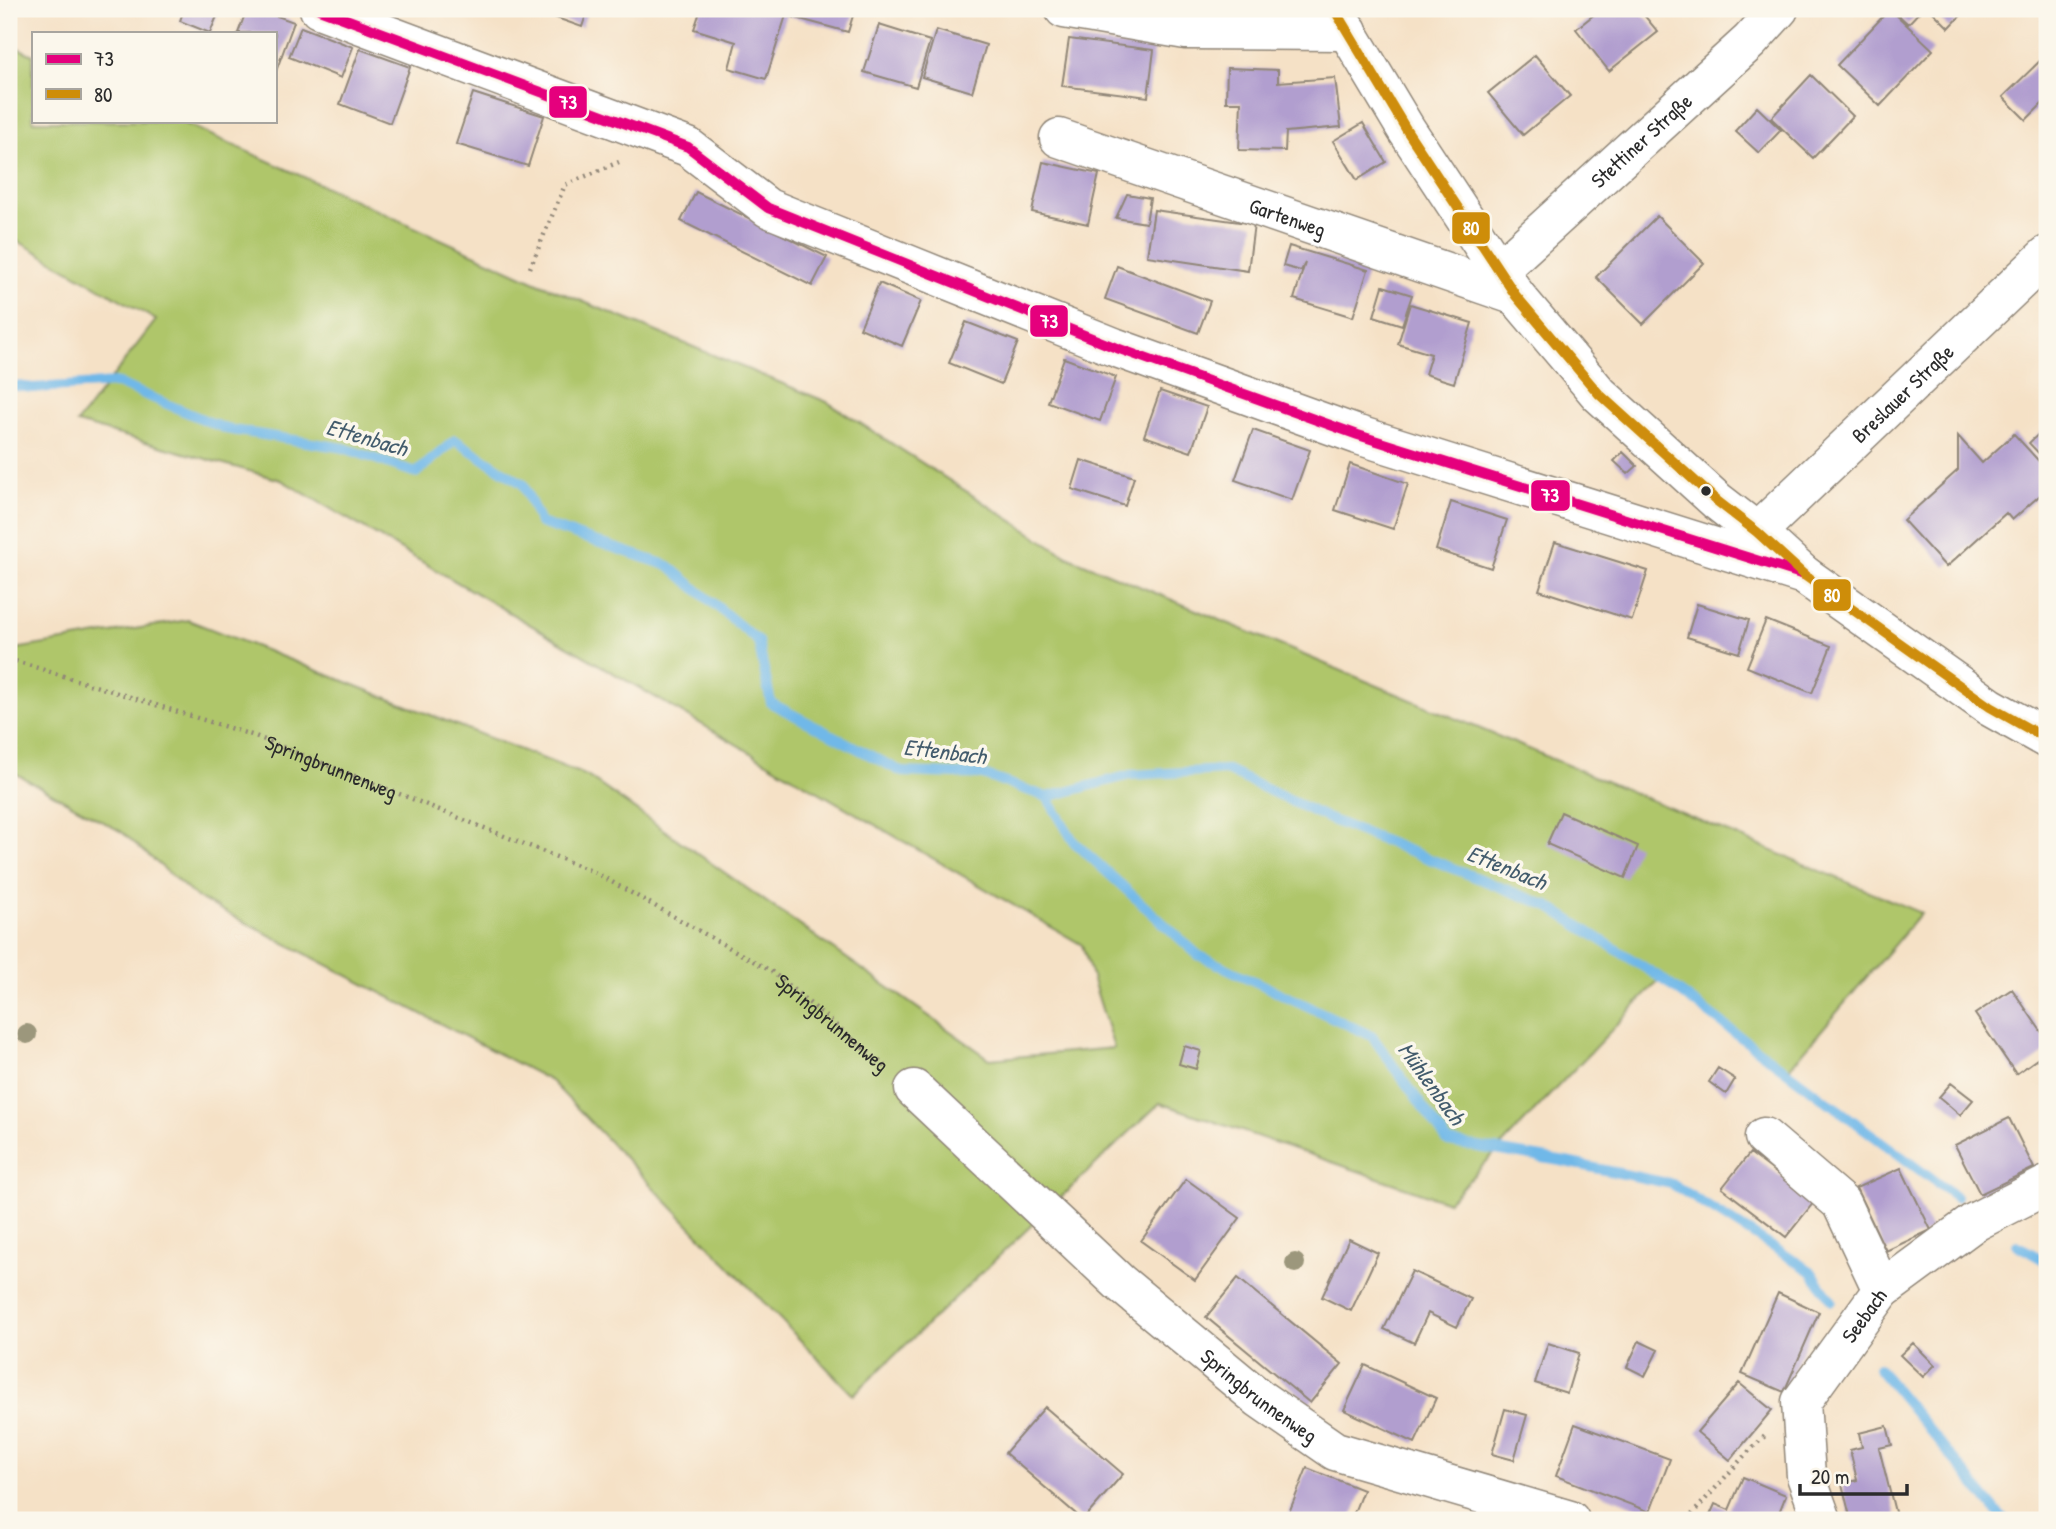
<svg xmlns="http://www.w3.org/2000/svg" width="2056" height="1529" viewBox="0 0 2056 1529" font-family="'Patrick Hand',sans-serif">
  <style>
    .green { fill: #afc66b; stroke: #6d784b; stroke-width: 2 }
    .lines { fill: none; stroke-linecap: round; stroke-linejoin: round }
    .stream { stroke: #70b8e8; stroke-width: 10 }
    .building { fill: #b19ecf }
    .minor-casing { stroke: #908678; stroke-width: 41 }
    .path { stroke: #908678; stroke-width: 4.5; stroke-dasharray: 2 5; stroke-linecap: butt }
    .minor { stroke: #fff; stroke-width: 38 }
    .bus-1-casing { stroke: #fbf7ec; stroke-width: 16 }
    .bus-2-casing { stroke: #fbf7ec; stroke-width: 16 }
    .bus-1 { stroke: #e5007d; stroke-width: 10 }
    .bus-2 { stroke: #ce8d09; stroke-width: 10 }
    .tree { fill: #9c977b }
    .bus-dot { fill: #2b2b2b; stroke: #fbf7ec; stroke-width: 2.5 }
    .labels { text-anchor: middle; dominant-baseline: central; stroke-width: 7; stroke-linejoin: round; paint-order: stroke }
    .street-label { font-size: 21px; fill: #2b2b2b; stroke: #fbf7ec }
    .water-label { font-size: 23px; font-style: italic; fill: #435c6d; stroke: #fbf7ec }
    .line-badge { stroke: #fbf7ec; stroke-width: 2.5 }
    .badge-label { font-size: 19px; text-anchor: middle; font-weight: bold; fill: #fff }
  </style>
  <rect width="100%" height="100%" fill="#fbf7ec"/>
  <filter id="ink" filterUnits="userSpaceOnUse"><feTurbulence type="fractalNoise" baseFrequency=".0143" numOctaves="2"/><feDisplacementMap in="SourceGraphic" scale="14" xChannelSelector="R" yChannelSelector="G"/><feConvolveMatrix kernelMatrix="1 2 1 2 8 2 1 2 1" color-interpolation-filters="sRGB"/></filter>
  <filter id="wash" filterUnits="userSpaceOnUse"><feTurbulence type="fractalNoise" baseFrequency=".00686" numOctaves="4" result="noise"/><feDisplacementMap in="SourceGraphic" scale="28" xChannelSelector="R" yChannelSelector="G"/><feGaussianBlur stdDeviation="1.57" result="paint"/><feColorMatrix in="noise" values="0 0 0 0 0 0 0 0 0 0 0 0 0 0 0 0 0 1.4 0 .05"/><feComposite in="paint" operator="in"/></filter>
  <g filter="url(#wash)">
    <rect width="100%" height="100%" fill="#f5e1c6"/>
    <path class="green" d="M 9,44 L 33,55 L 33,121 L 180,121 L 538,283 L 827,402 L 1067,556 L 1921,913 L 1787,1071 L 1661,978 L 1448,1202 L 1160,1103 L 853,1395 L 551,1081 L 196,897 L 122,832 L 9,770 L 9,650 L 188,620 L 587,776 L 990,1059 L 1114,1048 L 1082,945 L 281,480 L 77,423 L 156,320 L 9,236 Z"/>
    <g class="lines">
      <path class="stream" d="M 9,385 L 33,388 L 117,383 L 226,429 L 344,448 L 416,473 L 455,440 L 523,484 L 540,523 L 669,566 L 758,641 L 771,703 L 902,772 L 983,775 L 1047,797 L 1130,775 L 1226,770 L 1329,819 L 1548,906 L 1661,978 L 1956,1197
        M 1047,797 L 1074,842 L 1198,955 L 1372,1036 L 1448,1142 L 1566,1162 L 1672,1184 L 1811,1271 L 1832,1301
        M 2017,1245 L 2047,1262
        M 1878,1368 L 2004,1520"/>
    </g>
    <g id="blocks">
      <path class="building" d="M 184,9 L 220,9 L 210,33 L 180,21 Z
        M 247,9 L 257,9 L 294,22 L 275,74 L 275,33 L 238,33 Z
        M 531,9 L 588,9 L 582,27 Z
        M 701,9 L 788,9 L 766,79 L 729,68 L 736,42 L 694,29 Z
        M 791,9 L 855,9 L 848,32 L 789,16 Z
        M 1601,9 L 1639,9 L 1658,32 L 1609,71 L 1576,29 Z
        M 1890,9 L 1933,50 L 1880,106 L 1837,65 Z
        M 1892,9 L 1922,9 L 1908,24 Z
        M 1930,9 L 1967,9 L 1949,28 Z
        M 879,25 L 930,41 L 916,87 L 864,72 Z
        M 301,27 L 353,47 L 341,78 L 289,57 Z
        M 936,30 L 986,45 L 972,92 L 922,77 Z
        M 1069,39 L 1154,50 L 1148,97 L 1062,86 Z
        M 360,49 L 410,67 L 390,123 L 340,104 Z
        M 2047,54 L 2047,99 L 2026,120 L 2003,97 Z
        M 1535,55 L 1570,96 L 1523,135 L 1488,93 Z
        M 1227,68 L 1278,70 L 1278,82 L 1335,78 L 1341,127 L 1286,132 L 1285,151 L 1239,150 L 1241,102 L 1226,102 Z
        M 1811,75 L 1853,116 L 1813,158 L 1771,118 Z
        M 473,93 L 544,116 L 528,166 L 456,144 Z
        M 1757,107 L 1781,130 L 1759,153 L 1735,131 Z
        M 1363,123 L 1386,162 L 1357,180 L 1333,141 Z
        M 1043,162 L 1099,174 L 1088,224 L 1032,212 Z
        M 696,192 L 827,257 L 812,286 L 681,221 Z
        M 1127,194 L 1150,198 L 1146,223 L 1116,218 Z
        M 1154,210 L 1254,224 L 1248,271 L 1147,256 Z
        M 1657,216 L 1704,263 L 1643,324 L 1596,277 Z
        M 1289,246 L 1368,270 L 1353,317 L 1294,299 L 1305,263 L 1301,271 L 1283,266 Z
        M 1117,266 L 1210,301 L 1198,333 L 1105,299 Z
        M 879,283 L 921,301 L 902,346 L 860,328 Z
        M 1383,286 L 1412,295 L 1402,325 L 1374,316 Z
        M 1410,304 L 1472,323 L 1454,383 L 1425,374 L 1431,354 L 1398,344 Z
        M 966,322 L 1018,342 L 1001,384 L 949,363 Z
        M 1064,358 L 1116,377 L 1100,421 L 1048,402 Z
        M 1160,391 L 1207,407 L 1191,452 L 1144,436 Z
        M 2047,426 L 2047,462 L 2029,443 Z
        M 1253,430 L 1310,450 L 1292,500 L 1235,480 Z
        M 2014,434 L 2047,470 L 2047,489 L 2012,520 L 2006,513 L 1946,567 L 1903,520 L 1958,470 L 1958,436 L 1982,463 Z
        M 1623,452 L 1637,466 L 1628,474 L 1614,461 Z
        M 1081,460 L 1134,477 L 1125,506 L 1072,489 Z
        M 1350,464 L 1408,484 L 1393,529 L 1335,510 Z
        M 1451,502 L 1507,520 L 1491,568 L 1436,550 Z
        M 1555,542 L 1648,571 L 1632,620 L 1539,590 Z
        M 1697,604 L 1749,620 L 1739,653 L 1687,637 Z
        M 1766,620 L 1831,646 L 1812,693 L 1747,667 Z
        M 1561,812 L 1638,846 L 1625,878 L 1547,844 Z
        M 2012,989 L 2047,1040 L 2047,1052 L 2016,1074 L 1975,1014 Z
        M 1184,1046 L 1201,1051 L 1196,1069 L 1179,1064 Z
        M 1718,1068 L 1735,1079 L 1726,1094 L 1709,1082 Z
        M 1951,1083 L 1973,1100 L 1960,1115 L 1939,1097 Z
        M 2009,1118 L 2034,1168 L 1980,1194 L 1955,1145 Z
        M 1750,1153 L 1814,1202 L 1786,1237 L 1722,1188 Z
        M 1901,1168 L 1931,1230 L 1886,1251 L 1856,1188 Z
        M 1186,1179 L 1240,1218 L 1195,1280 L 1141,1241 Z
        M 1349,1239 L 1378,1253 L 1351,1311 L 1322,1297 Z
        M 1412,1271 L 1471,1299 L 1457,1327 L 1428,1313 L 1414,1343 L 1384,1329 Z
        M 1238,1278 L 1342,1364 L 1310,1403 L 1206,1317 Z
        M 1778,1293 L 1819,1312 L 1784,1392 L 1742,1374 Z
        M 1639,1341 L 1658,1350 L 1645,1376 L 1627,1367 Z
        M 1548,1343 L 1579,1353 L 1567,1393 L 1535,1383 Z
        M 1913,1343 L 1935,1365 L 1923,1377 L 1900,1355 Z
        M 1365,1365 L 1436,1398 L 1415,1443 L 1344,1410 Z
        M 1739,1383 L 1772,1410 L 1730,1460 L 1697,1432 Z
        M 1045,1407 L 1123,1474 L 1083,1520 L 1005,1453 Z
        M 1505,1409 L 1527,1415 L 1514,1460 L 1492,1454 Z
        M 1575,1424 L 1670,1459 L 1650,1512 L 1556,1476 Z
        M 1887,1426 L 1892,1445 L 1879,1448 L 1897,1520 L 1851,1520 L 1842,1484 L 1857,1480 L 1850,1450 L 1862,1447 L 1859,1433 Z
        M 1307,1468 L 1363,1490 L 1351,1520 L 1286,1520 Z
        M 1743,1477 L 1786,1495 L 1776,1520 L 1708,1520 L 1715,1504 L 1729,1510 Z"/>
    </g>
  </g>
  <g filter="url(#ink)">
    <use href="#blocks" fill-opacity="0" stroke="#908678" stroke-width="2"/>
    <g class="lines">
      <g class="minor-casing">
        <g id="minor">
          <path d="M 319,9 L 688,147 L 768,208 L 1114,347 L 1358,435 L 1804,575"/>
          <path d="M 1064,9 L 1186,30 L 1348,31"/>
          <path d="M 1334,9 L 1406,129 L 1516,296 L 1599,394 L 1717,501 L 1757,532 L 1804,575 L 1990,707 L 2047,739"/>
          <path id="s2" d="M 1059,138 L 1516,296"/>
          <path id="s3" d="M 1500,269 L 1750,41 L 1779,9"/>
          <path id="s4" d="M 1757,532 L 2047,255"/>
          <path id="s5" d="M 914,1089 L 1119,1282 L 1260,1399 L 1335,1451 L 1570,1520"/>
          <path d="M 1764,1137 L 1841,1203 L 1882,1290"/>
          <path id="s6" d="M 1822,1520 L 1806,1476 L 1801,1402 L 1882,1290 L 1973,1223 L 2047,1185"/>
        </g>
      </g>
      <g class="path">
        <path d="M 530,268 L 565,185 L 619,162"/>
        <path id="s1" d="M 9,659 L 255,736 L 594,872 L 771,971 L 886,1067"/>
        <path d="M 1687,1520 L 1745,1455 L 1767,1434"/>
      </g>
      <use href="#minor" class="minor"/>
      <g class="bus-1-casing">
        <path id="bus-1" d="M 319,9 L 688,147 L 768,208 L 1114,347 L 1358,435 L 1804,575"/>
      </g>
      <g class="bus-2-casing">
        <path id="bus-2" d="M 1334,9 L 1406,129 L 1516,296 L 1599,394 L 1717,501 L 1757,532 L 1804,575 L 1990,707 L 2047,739"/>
      </g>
      <use href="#bus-1" class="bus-1"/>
      <use href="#bus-2" class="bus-2"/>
    </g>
    <g class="tree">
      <circle cx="27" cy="1034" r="10"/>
      <circle cx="1295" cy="1263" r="10"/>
    </g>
  </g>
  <circle class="bus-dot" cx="1706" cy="491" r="6"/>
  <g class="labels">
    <g class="street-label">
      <text stroke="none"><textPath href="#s3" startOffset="191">Stettiner Straße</textPath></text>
      <text stroke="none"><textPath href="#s2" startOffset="242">Gartenweg</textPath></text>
      <text stroke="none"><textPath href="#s4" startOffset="201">Breslauer Straße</textPath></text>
      <text stroke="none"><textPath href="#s1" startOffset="340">Springbrunnenweg</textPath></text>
      <text stroke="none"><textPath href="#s1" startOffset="906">Springbrunnenweg</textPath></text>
      <text stroke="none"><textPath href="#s6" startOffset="228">Seebach</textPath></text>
      <text stroke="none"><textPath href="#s5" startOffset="462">Springbrunnenweg</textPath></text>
    </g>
    <g class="water-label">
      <text transform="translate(367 437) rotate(16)">Ettenbach</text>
      <text transform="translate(945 751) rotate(7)">Ettenbach</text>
      <text transform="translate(1507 867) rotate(22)">Ettenbach</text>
      <text transform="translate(1432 1083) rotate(54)">Mühlenbach</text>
    </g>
  </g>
  <g class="line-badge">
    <rect x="548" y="85" width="40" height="34" rx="7" fill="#e5007d"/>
    <rect x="1451" y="211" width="40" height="34" rx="7" fill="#ce8d09"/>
    <rect x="1029" y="304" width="40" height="34" rx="7" fill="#e5007d"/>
    <rect x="1530" y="479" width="41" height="33" rx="7" fill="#e5007d"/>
    <rect x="1812" y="578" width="40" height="34" rx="7" fill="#ce8d09"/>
  </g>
  <g class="badge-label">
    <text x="568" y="109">73</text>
    <text x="1471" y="235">80</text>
    <text x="1049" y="328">73</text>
    <text x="1550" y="502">73</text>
    <text x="1832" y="602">80</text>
  </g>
  <rect width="2056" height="1529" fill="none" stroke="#fbf7ec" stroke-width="35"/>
  <rect x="32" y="32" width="245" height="91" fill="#fbf7ec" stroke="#a8a59f" stroke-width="2"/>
  <rect x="46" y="54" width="35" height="10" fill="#e5007d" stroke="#a8a59f" stroke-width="2"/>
  <text x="94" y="66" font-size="21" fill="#2b2b2b">73</text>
  <rect x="46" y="89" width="35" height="10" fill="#ce8d09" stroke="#a8a59f" stroke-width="2"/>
  <text x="94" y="102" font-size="21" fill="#2b2b2b">80</text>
  <path d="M1800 1484v10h107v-10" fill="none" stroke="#2b2b2b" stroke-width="3.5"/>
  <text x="1811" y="1484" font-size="21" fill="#2b2b2b" stroke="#fbf7ec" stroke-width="5" paint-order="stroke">20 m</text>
</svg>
